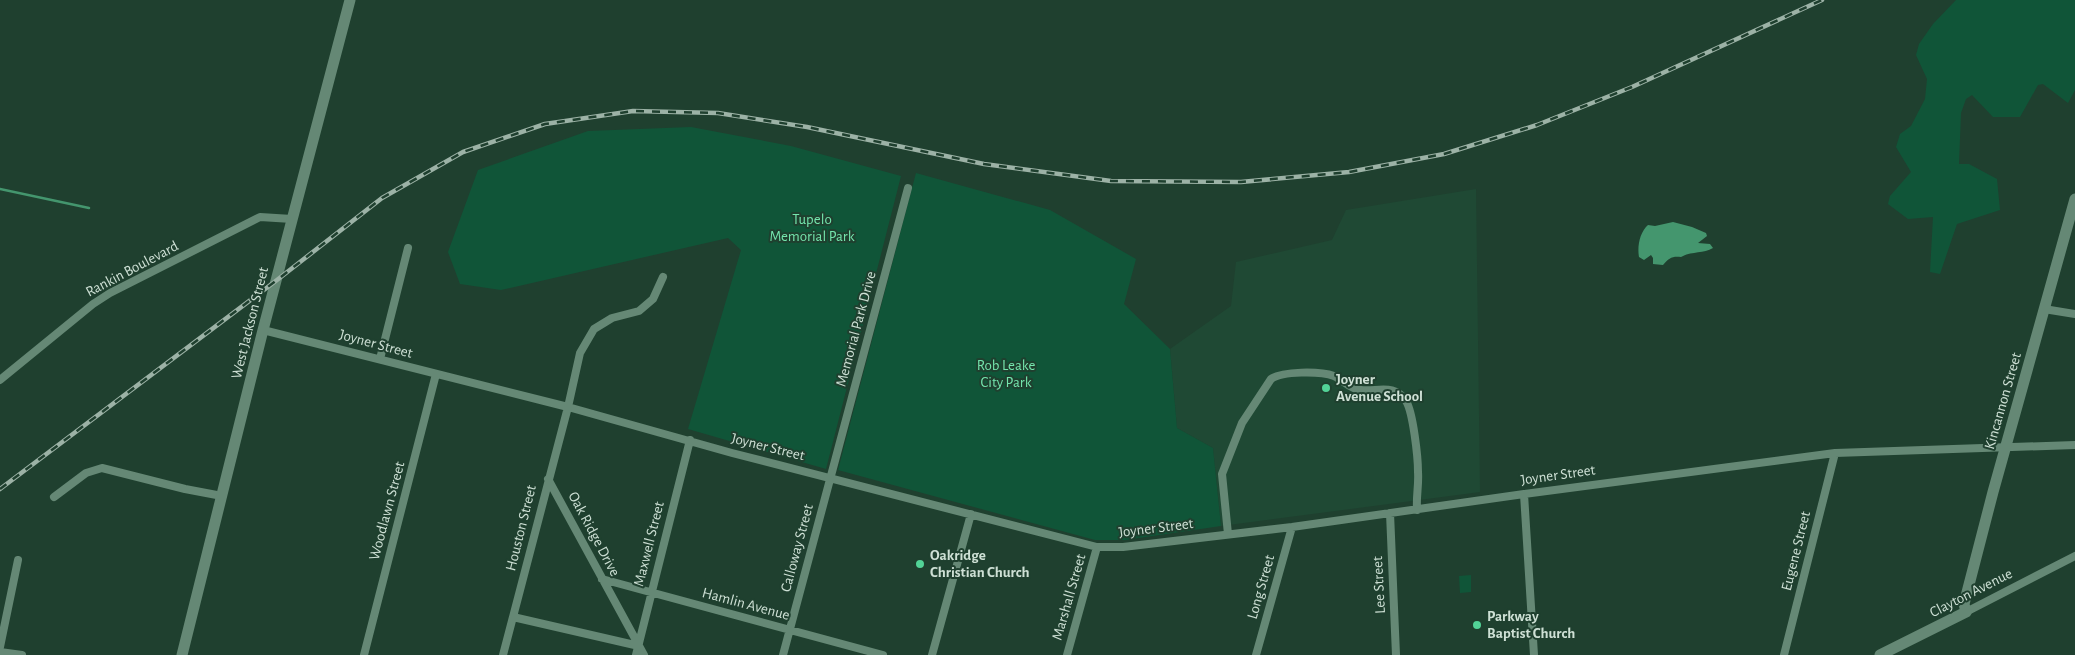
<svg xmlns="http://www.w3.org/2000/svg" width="2075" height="655" viewBox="0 0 2075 655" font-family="'Alegreya Sans',sans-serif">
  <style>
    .built { fill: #1f4934 }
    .green { fill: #105538 }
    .water { fill: #44966e }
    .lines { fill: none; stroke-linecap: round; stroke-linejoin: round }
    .stream { stroke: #44966e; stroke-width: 2.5 }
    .street { stroke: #658875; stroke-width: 8 }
    .secondary { stroke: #658875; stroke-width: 11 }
    .rail-casing { stroke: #9cb2a6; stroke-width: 4.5 }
    .rail { stroke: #1f402f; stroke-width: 2.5; stroke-dasharray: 8; stroke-linecap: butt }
    .poi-dot { fill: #52d397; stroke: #1f402f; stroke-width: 2 }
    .labels { text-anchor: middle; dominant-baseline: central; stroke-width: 4; stroke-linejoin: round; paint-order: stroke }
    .park-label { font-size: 15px; fill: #74e5ad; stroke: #1f402f }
    .street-label { font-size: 15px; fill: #cee0d5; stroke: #1f402f }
    .poi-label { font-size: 15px; font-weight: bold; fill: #cee0d5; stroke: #1f402f; text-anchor: start }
  </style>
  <rect width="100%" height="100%" fill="#1f402f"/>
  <path class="built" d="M 1476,189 L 1480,492 L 1221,526 L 1213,448 L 1177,428 L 1170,349 L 1231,306 L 1236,262 L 1332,240 L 1346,210 Z"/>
  <path class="green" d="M 1956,0 L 2075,0 L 2075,90 L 2068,103 L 2043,84 L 2038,85 L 2020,117 L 1993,117 L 1972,95 L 1966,99 L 1961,113 L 1959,164 L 1969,164 L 1997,179 L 2000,210 L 1957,224 L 1940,274 L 1930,272 L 1933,217 L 1908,219 L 1888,204 L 1890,196 L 1911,172 L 1896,147 L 1900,134 L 1911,126 L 1925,99 L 1927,79 L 1916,55 L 1919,44 L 1933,24 Z
    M 691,127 L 791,146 L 901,176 L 826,469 L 688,429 L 741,250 L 728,238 L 501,290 L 460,284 L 448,252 L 478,170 L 588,131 Z
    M 916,173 L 1050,210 L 1136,259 L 1124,304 L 1170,349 L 1177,428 L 1213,448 L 1221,526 L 1125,540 L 1095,540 L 838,470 Z
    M 1471,575 L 1471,592 L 1460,593 L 1459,576 Z"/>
  <path class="water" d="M 1673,222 L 1692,227 L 1706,233 L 1707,236 L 1698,243 L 1710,244 L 1713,248 C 1703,254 1691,251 1681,257 C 1672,256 1669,258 1663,265 L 1653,264 L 1653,258 L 1651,255 L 1644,260 L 1639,257 C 1637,246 1640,232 1648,225 L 1655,226 Z"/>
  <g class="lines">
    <path class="stream" d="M 0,189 L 89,208"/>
    <path class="street" d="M 2044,309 L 2075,314
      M 263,330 L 568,407 L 732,453 L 1097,547 L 1123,547 L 1292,527 L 1524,494 L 1835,453 L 2075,445
      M 380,359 L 408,248
      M 0,380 L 93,304 L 110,293 L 260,217 L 292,219
      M 548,479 L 644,655
      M 1524,494 L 1534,655
      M 54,497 L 86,473 L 102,468 L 185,489 L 222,496
      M 1390,513 L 1396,655
      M 1228,534 L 1222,474 L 1242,423 L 1271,379 C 1282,371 1320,371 1334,376 C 1343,380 1350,389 1361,390 C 1377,392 1395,383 1406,401 C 1413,412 1418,457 1418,472 C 1419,484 1416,497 1417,510
      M 602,579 L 883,655
      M 1966,612 L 2075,556
      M 513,617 L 639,646
      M 0,647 L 18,560
      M 0,652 L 22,655
      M 364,655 L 436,374
      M 503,655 L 568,407 L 580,353 L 594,329 L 612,318 L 639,311 L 653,299 L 663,277
      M 636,655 L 690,440
      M 783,655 L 908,188
      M 932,655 L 971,514
      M 1067,655 L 1097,547
      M 1256,655 L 1292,527
      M 1784,655 L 1835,453"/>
    <path class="secondary" d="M 182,655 L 263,330 L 350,0
      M 1880,655 L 1966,612 L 1964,604 L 1993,492 L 2075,199"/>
    <g class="rail-casing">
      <path id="rail" d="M 0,489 L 277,280 L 382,198 L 463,152 L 545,124 L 633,111 L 718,113 L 807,127 L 984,164 L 1111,181 L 1241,182 L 1349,172 L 1444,154 L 1537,125 L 1632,87 L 1822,0"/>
    </g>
    <use href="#rail" class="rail"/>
  </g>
  <g class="poi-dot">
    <circle cx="1326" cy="388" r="5"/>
    <circle cx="920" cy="564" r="5"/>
    <circle cx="1477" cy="625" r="5"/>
  </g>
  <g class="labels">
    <g class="park-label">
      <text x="812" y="219">Tupelo<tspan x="812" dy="17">Memorial Park</tspan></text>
      <text x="1006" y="365">Rob Leake<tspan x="1006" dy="17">City Park</tspan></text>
    </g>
    <g class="street-label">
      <text transform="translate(132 269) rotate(-28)">Rankin Boulevard</text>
      <text transform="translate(250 323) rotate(-76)">West Jackson Street</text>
      <text transform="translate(856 329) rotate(-75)">Memorial Park Drive</text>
      <text transform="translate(376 344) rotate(15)">Joyner Street</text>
      <text transform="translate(2003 401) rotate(-74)">Kincannon Street</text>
      <text transform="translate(768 447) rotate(14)">Joyner Street</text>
      <text transform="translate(1558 475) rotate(-8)">Joyner Street</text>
      <text transform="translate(387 511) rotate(-75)">Woodlawn Street</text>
      <text transform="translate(521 528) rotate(-76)">Houston Street</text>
      <text transform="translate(1156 528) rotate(-7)">Joyner Street</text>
      <text transform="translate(594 534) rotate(62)">Oak Ridge Drive</text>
      <text transform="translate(649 544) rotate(-76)">Maxwell Street</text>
      <text transform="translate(797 548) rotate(-75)">Calloway Street</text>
      <text transform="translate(1796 551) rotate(-76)">Eugene Street</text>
      <text transform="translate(1379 585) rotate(-93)">Lee Street</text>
      <text transform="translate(1261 587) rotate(-74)">Long Street</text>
      <text transform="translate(1971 593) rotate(-27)">Clayton Avenue</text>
      <text transform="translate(1069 597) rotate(-74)">Marshall Street</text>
      <text transform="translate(746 604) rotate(15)">Hamlin Avenue</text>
    </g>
    <g class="poi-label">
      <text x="1336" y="379">Joyner<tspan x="1336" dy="17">Avenue School</tspan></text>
      <text x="930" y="555">Oakridge<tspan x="930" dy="17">Christian Church</tspan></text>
      <text x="1487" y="616">Parkway<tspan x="1487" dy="17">Baptist Church</tspan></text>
    </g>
  </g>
</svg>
